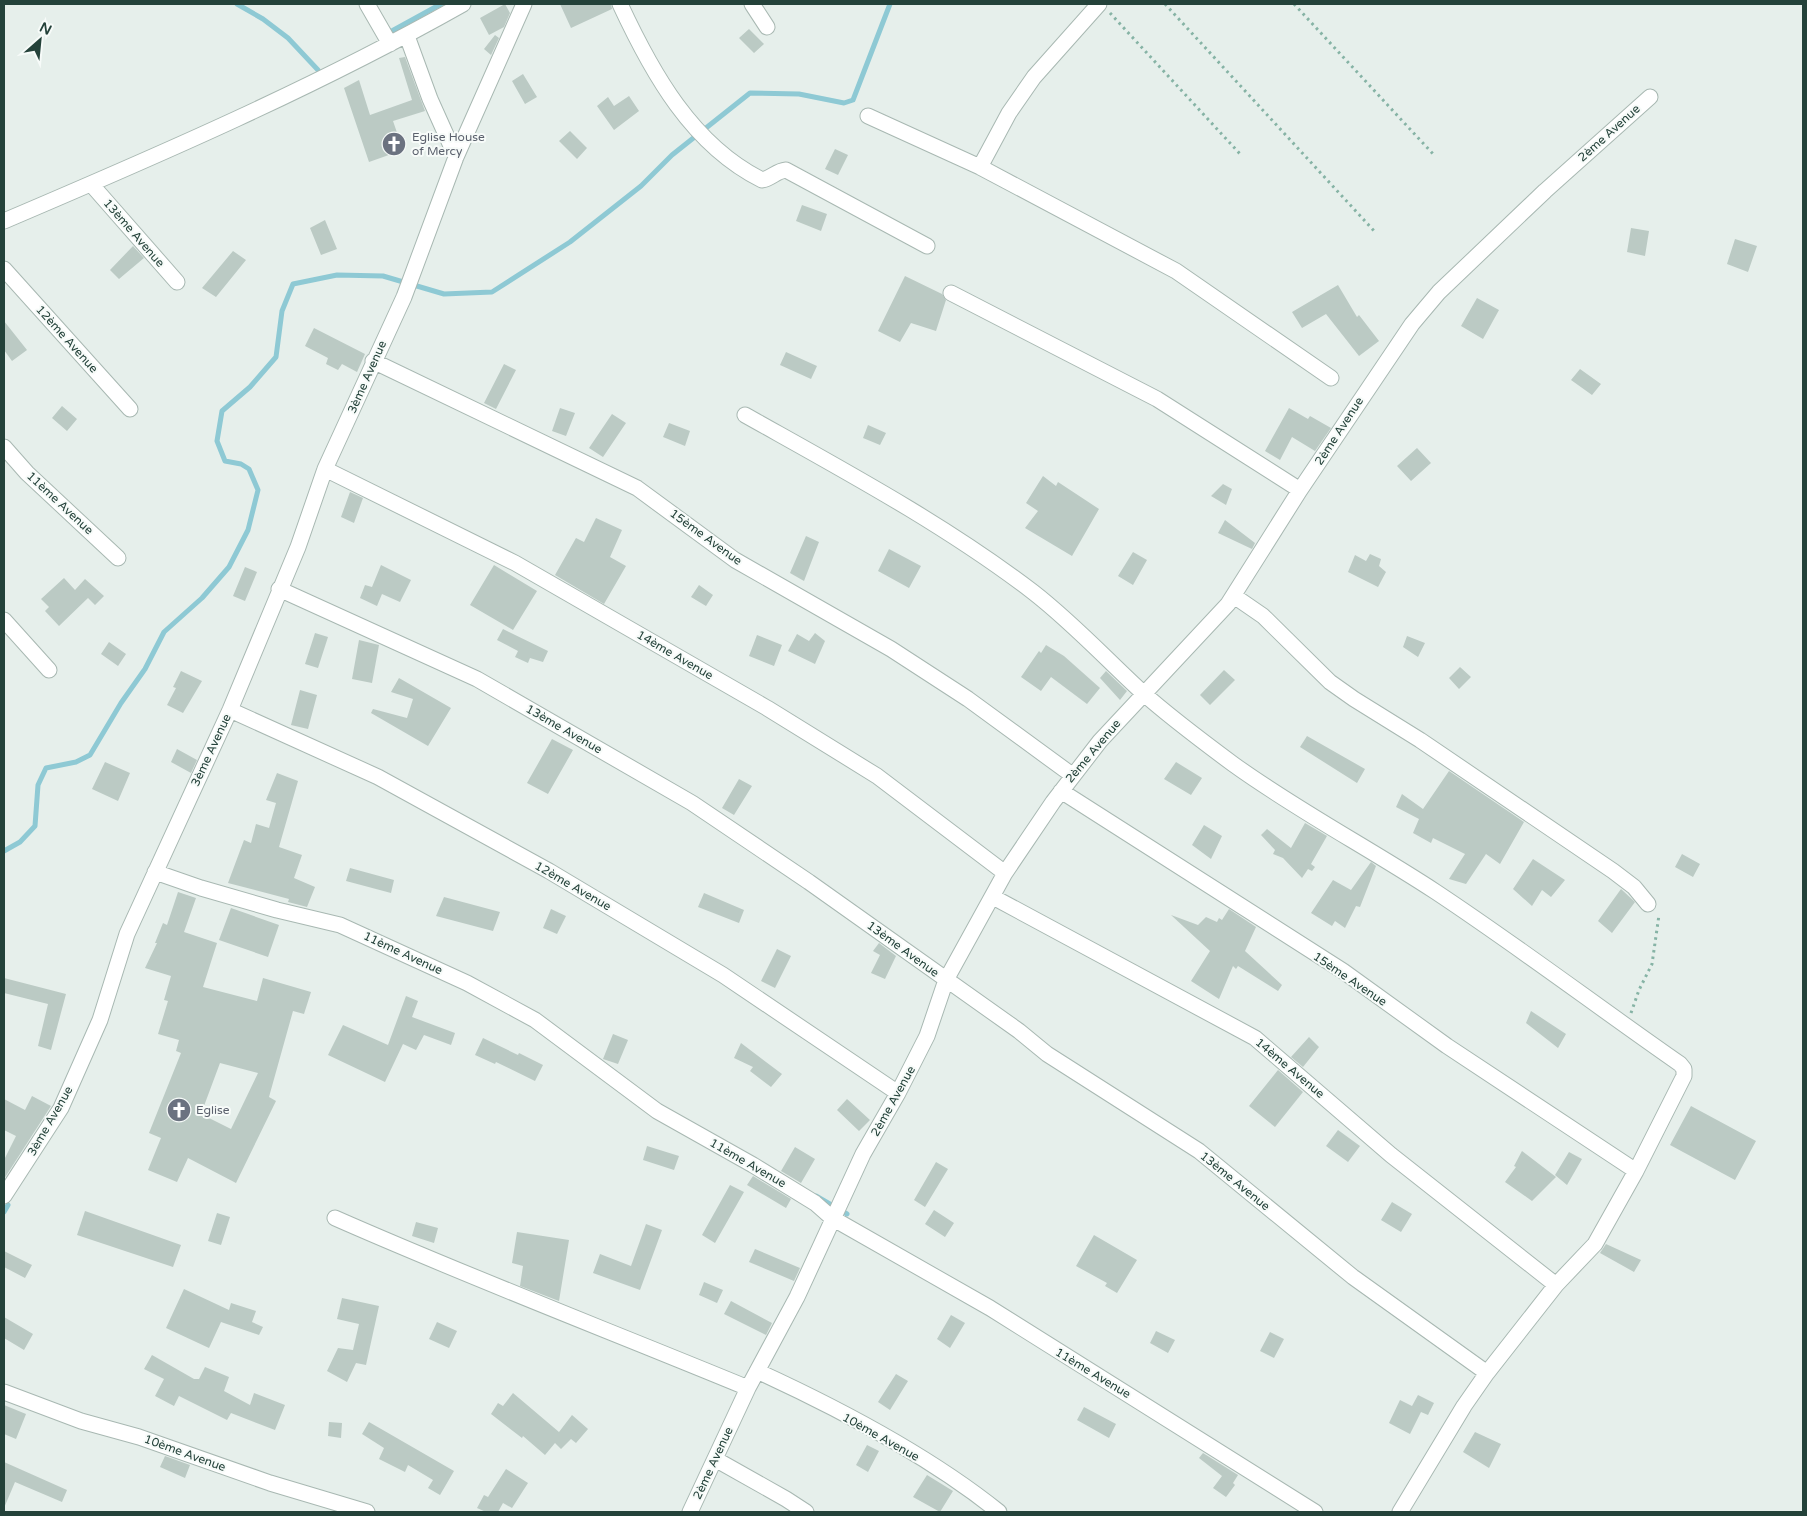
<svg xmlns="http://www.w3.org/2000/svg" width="1807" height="1516" viewBox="0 0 1807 1516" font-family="'Varela Round',sans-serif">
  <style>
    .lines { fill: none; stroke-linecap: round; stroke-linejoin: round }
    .stream { stroke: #8ec9d4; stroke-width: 5 }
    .building { fill: #bbcac4; fill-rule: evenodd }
    .minor-casing { stroke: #a8b8b2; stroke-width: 17 }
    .path { stroke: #86b3a5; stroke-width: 3; stroke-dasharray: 2.5 4; stroke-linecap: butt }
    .minor { stroke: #fff; stroke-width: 15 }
    .labels { text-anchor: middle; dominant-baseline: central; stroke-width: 4; stroke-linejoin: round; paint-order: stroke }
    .street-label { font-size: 12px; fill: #24423a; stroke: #f7fbf9 }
    .worship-label { font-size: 12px; fill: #5b616d; stroke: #f7fbf9; text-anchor: start }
  </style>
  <rect width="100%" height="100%" fill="#e6efeb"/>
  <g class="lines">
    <path class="stream" d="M 237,4 L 263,19 L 288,38 L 318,70
      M 388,29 L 390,32 L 441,4
      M 4,851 L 20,842 L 35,826 L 38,785 L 46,768 L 76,762 L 90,755 L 121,703 L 145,669 L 164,632 L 202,598 L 229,567 L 248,530 L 258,490 L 249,469 L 241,464 L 225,461 L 217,441 L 222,411 L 250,387 L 276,357 L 282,311 L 293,284 L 337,275 L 383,276 L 444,294 L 492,292 L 570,242 L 641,186 L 672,155 L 750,93 L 799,94 L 844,103 L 853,100 L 890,4
      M 816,1196 L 847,1214
      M 4,1212 L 8,1205"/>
  </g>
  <path class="building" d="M 505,4 L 510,13 L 504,27 L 489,35 L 480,18 Z
    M 560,4 L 611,4 L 612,9 L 571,28 Z
    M 749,29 L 764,44 L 754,53 L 739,38 Z
    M 495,35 L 499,38 L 491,55 L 484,49 Z
    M 405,57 L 425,111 L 393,121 L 403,150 L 369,162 L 344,88 L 359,80 L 370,115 L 412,100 L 399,58 Z
    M 523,74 L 537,97 L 525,104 L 512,81 Z
    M 629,96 L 639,111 L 614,130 L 597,106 L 608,97 L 614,106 Z
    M 570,131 L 587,148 L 577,159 L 559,141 Z
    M 835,149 L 848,155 L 838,175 L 825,169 Z
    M 802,205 L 827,214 L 821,231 L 796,221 Z
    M 325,220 L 337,249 L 321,255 L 310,228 Z
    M 1631,228 L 1649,231 L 1645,256 L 1627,252 Z
    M 1735,239 L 1757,246 L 1748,272 L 1727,264 Z
    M 133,246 L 144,258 L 119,279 L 110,270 Z
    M 233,251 L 246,260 L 216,297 L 202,288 Z
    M 905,276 L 942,294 L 946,300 L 936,331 L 911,323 L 900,342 L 878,331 Z
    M 1338,285 L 1357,317 L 1359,315 L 1379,341 L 1359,356 L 1326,314 L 1302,328 L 1292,312 Z
    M 1477,298 L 1499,310 L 1483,339 L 1461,326 Z
    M 4,321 L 27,350 L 12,361 L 4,350 Z
    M 314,328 L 365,354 L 357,372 L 342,364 L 338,370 L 326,364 L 328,358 L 305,346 Z
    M 786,352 L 817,366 L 811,379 L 780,365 Z
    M 504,364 L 516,370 L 496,409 L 484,403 Z
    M 1580,369 L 1601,384 L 1592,395 L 1571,380 Z
    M 62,406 L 77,419 L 67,431 L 52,418 Z
    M 560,408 L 575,413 L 566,436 L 552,431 Z
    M 1289,408 L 1308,419 L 1310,416 L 1331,428 L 1315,451 L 1292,437 L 1280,460 L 1265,451 Z
    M 612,414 L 626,423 L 603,457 L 589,448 Z
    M 669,423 L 690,431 L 685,446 L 663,437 Z
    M 868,425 L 886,433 L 880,445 L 863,438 Z
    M 1417,448 L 1431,463 L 1411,481 L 1397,466 Z
    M 1043,476 L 1056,486 L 1058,482 L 1099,509 L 1072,556 L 1025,528 L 1038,511 L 1026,503 Z
    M 1223,484 L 1232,489 L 1226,505 L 1211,496 Z
    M 350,492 L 363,498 L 354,523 L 341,517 Z
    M 596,518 L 622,530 L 610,557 L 626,566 L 604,604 L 555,575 L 576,538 L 584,542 Z
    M 1225,520 L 1255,543 L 1252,549 L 1218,533 Z
    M 806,536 L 819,542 L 804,581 L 790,573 Z
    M 889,549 L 921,566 L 909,588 L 878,571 Z
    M 1133,552 L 1147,560 L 1133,585 L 1118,576 Z
    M 1370,554 L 1381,559 L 1379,566 L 1386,572 L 1378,587 L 1348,572 L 1355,555 L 1366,561 Z
    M 381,565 L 411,580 L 400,602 L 382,594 L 377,606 L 360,598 L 365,585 L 372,587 Z
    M 494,565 L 537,591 L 513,630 L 470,605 Z
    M 245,567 L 257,572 L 245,601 L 233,596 Z
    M 64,578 L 75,590 L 85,579 L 104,596 L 95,605 L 88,598 L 59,626 L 45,611 L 49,607 L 41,599 Z
    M 699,585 L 713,595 L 706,606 L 691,597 Z
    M 503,629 L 548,651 L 543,662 L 530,658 L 528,663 L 515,657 L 518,651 L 497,640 Z
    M 315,633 L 328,637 L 318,668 L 305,664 Z
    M 815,633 L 825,641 L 815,664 L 788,651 L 797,634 L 809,641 Z
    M 757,635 L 782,645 L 774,666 L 749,656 Z
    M 1407,636 L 1425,643 L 1418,657 L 1403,647 Z
    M 359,640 L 379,645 L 372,683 L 352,679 Z
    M 109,642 L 126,654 L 118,666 L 101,654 Z
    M 1046,645 L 1064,656 L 1100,688 L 1087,704 L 1051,677 L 1041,691 L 1021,677 L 1039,651 L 1041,653 Z
    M 1460,667 L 1471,677 L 1459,689 L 1449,678 Z
    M 1224,670 L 1235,680 L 1210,705 L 1200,695 Z
    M 181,671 L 202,681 L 183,713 L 167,705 L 176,688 L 173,687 Z
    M 1106,671 L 1127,691 L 1120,700 L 1100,678 Z
    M 399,678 L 451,708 L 428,746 L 371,713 L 373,709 L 407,718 L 413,699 L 391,692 Z
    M 300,690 L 317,695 L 308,729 L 291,725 Z
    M 1307,736 L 1365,769 L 1357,783 L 1300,747 Z
    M 552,739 L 573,750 L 548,794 L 527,783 Z
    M 177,749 L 197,760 L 191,773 L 171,762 Z
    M 105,762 L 130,773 L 118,801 L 92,789 Z
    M 1176,762 L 1202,778 L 1191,795 L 1164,779 Z
    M 1449,771 L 1524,822 L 1500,864 L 1486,854 L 1466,884 L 1449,879 L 1465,854 L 1433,838 L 1431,843 L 1413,833 L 1419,819 L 1396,807 L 1402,794 L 1423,809 Z
    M 277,773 L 298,781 L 279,847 L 302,855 L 294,878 L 315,887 L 307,907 L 288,902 L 289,899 L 228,883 L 244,840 L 251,843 L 256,824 L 269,828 L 276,803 L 266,800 Z
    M 739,779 L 752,786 L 734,815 L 722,808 Z
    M 1305,823 L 1327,836 L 1311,864 L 1315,867 L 1312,871 L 1308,869 L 1302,878 L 1283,858 L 1273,854 L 1275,850 L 1261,835 L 1267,829 L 1291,848 Z
    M 1204,825 L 1222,836 L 1211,859 L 1192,845 Z
    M 1682,854 L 1700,864 L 1693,877 L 1675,867 Z
    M 1533,859 L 1565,880 L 1551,897 L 1542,890 L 1532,906 L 1513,889 Z
    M 1371,862 L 1376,866 L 1360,907 L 1356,906 L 1345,928 L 1335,921 L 1332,926 L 1311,913 L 1333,880 L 1351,890 Z
    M 350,868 L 394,880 L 391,893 L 346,881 Z
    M 1621,889 L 1635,902 L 1612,933 L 1598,921 Z
    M 178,892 L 196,898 L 184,932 L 217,943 L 203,987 L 257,1001 L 263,978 L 311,992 L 304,1014 L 293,1011 L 269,1097 L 276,1101 L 236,1183 L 188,1158 L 177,1182 L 148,1170 L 161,1138 L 149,1133 L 181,1053 L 176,1051 L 179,1040 L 158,1034 L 168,1001 L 164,1000 L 171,976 L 145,968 L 157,943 L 155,943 L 163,923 L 167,925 ZM 220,1063 L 258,1073 L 231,1129 L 201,1114 Z
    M 704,893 L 744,910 L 739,923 L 698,907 Z
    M 444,897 L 500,912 L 493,931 L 436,916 Z
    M 231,908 L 279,925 L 268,957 L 219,940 Z
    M 551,909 L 566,916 L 557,934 L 543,928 Z
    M 1229,909 L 1256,927 L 1245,951 L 1282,985 L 1278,991 L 1238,966 L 1236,969 L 1233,966 L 1219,999 L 1191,981 L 1210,951 L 1171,915 L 1198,925 L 1206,917 L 1217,922 L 1219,918 L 1222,920 Z
    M 879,943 L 896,956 L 885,979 L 871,973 L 880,955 L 873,951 Z
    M 777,949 L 791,956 L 775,988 L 761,981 Z
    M 4,978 L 66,994 L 51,1050 L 38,1046 L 48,1004 L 4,993 Z
    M 406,996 L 418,1001 L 412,1017 L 455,1033 L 451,1045 L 424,1035 L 416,1050 L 403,1044 L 385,1082 L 328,1055 L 343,1025 L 388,1045 Z
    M 1531,1011 L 1566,1034 L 1558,1048 L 1526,1023 Z
    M 613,1034 L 628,1040 L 618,1064 L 603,1059 Z
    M 1309,1037 L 1319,1047 L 1303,1067 L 1291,1057 Z
    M 483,1038 L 518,1055 L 519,1053 L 543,1065 L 535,1081 L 496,1062 L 495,1064 L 475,1055 Z
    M 741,1043 L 782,1074 L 771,1087 L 750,1071 L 753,1067 L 734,1058 Z
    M 1278,1070 L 1303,1092 L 1275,1127 L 1249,1106 Z
    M 32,1096 L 51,1106 L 4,1179 L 4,1160 L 16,1136 L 4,1130 L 4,1099 L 25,1110 Z
    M 847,1099 L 870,1120 L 859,1131 L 837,1110 Z
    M 1691,1106 L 1756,1141 L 1735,1180 L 1670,1145 Z
    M 1338,1130 L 1360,1146 L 1348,1162 L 1326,1146 Z
    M 647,1146 L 679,1156 L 674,1170 L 643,1160 Z
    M 795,1147 L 815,1159 L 801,1183 L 781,1171 Z
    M 1522,1151 L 1556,1177 L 1532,1201 L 1505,1182 L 1516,1167 L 1514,1166 Z
    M 1569,1152 L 1582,1159 L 1567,1185 L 1555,1175 Z
    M 936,1162 L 948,1169 L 925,1207 L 914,1200 Z
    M 753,1176 L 791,1199 L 786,1208 L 747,1185 Z
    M 730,1185 L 744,1192 L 715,1243 L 702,1235 Z
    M 1392,1202 L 1412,1214 L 1401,1232 L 1381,1220 Z
    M 934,1210 L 954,1223 L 945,1237 L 925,1224 Z
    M 85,1211 L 181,1245 L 173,1267 L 77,1235 Z
    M 217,1213 L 230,1217 L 221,1245 L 208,1241 Z
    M 416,1222 L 438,1228 L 434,1243 L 412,1236 Z
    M 646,1224 L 662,1230 L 640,1290 L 593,1273 L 600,1254 L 631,1266 Z
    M 517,1232 L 569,1240 L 559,1301 L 520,1286 L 523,1266 L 512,1263 Z
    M 1094,1235 L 1137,1260 L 1117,1293 L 1105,1286 L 1107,1283 L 1076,1266 Z
    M 1606,1244 L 1641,1260 L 1634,1272 L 1600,1253 Z
    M 755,1249 L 800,1268 L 794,1281 L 749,1262 Z
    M 4,1251 L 32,1265 L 25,1278 L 4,1267 Z
    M 704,1282 L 723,1290 L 717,1303 L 699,1295 Z
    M 184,1289 L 229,1310 L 231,1303 L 256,1311 L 252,1322 L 263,1327 L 259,1335 L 221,1322 L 209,1348 L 166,1328 Z
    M 342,1298 L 379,1306 L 366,1365 L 356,1363 L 347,1382 L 327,1371 L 338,1348 L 353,1350 L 359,1324 L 337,1319 Z
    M 731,1301 L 772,1323 L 766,1335 L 724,1314 Z
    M 951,1315 L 965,1323 L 950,1348 L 937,1339 Z
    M 4,1317 L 33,1334 L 24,1350 L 4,1338 Z
    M 437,1322 L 457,1331 L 449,1348 L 429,1339 Z
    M 1156,1331 L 1175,1340 L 1168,1353 L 1150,1343 Z
    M 1270,1332 L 1284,1339 L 1274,1358 L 1260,1351 Z
    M 152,1355 L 194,1379 L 199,1379 L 205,1367 L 229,1377 L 224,1391 L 250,1405 L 254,1393 L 285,1405 L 275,1430 L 231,1413 L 227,1420 L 179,1396 L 174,1406 L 155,1396 L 164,1379 L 144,1369 Z
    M 896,1374 L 908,1381 L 890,1410 L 878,1402 Z
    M 513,1393 L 559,1432 L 572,1415 L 588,1429 L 576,1443 L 571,1439 L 561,1449 L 555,1443 L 545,1455 L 523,1436 L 522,1438 L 491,1414 L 498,1403 L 503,1406 Z
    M 1418,1395 L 1434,1403 L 1428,1415 L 1421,1412 L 1410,1434 L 1389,1423 L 1400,1400 L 1412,1406 Z
    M 4,1405 L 26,1414 L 16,1439 L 4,1434 Z
    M 1084,1407 L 1116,1424 L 1109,1438 L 1077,1420 Z
    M 329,1422 L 342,1423 L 341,1438 L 328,1436 Z
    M 369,1422 L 454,1471 L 440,1495 L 428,1488 L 433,1480 L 408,1465 L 405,1472 L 379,1459 L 384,1448 L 362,1434 Z
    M 1475,1432 L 1501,1444 L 1489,1468 L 1463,1452 Z
    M 867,1445 L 879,1451 L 868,1472 L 856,1465 Z
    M 1203,1453 L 1238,1475 L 1233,1483 L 1235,1485 L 1226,1497 L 1213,1488 L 1222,1476 L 1199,1458 Z
    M 165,1456 L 190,1465 L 185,1478 L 160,1467 Z
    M 4,1462 L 67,1490 L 62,1502 L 15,1482 L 4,1508 Z
    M 506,1469 L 528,1483 L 512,1508 L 503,1503 L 498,1512 L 486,1512 L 477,1508 L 484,1495 L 488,1497 Z
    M 927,1475 L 953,1491 L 940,1512 L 913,1497 Z"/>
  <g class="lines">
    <g class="minor-casing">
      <path id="minor" d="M 367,4 L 390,44
        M 620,4 C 652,73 692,145 762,180 C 772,178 776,171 786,170 L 927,246
        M 752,4 L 767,27
        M 407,36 L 430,99 L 456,157
        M 868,116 L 980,167 L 1176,271 L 1331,378
        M 980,167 L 1009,113 L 1034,77 L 1099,4
        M 91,184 L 177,282
        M 4,221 C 159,155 316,87 463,4
        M 4,269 L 130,409
        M 951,293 L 1157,399 L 1300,490
        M 373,361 L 637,488 L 735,560 L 891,649 L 968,699 L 1072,775
        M 745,415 C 843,470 944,524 1033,592 C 1073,623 1106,659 1143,693 C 1171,718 1202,741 1233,764 C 1298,811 1369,848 1436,892 C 1519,947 1598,1007 1680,1064 L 1684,1069 L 1684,1076 L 1636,1171 L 1595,1244 L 1556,1285 L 1487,1373 L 1464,1406 L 1400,1512
        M 4,447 L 27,473 L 118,558
        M 325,469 L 515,563 L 767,708 L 877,776 L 1005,873
        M 279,589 L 477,679 L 692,803 L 809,882 L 1019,1031 L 1047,1054 L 1199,1151 L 1353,1277 L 1487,1373
        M 1234,596 L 1263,616 L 1330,682 L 1354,699 L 1420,740 L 1613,871 L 1634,887 L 1648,904
        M 4,620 L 49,670
        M 230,710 L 378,777 L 549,871 L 723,975 L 898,1093
        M 1061,791 L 1343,971 L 1447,1046 L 1636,1171
        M 155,872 L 201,888 L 277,910 L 340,925 L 467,983 L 535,1020 L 657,1111 L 753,1165 L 815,1203 L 832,1218 L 990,1308 L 1315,1512
        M 993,897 L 1255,1038 L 1391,1155 L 1556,1285
        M 4,1196 L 61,1108 L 100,1020 L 127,934 L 230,710 L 298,547 L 325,469 L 404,297 L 456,157 L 524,4
        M 335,1218 C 471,1278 610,1331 748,1388
        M 757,1371 C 840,1409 928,1455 999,1512
        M 4,1392 L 81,1421 L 139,1437 L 270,1483 L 367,1512
        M 715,1459 L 786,1499 L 806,1512
        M 690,1512 L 748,1388 L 797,1297 L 863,1154 L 898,1093 L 927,1036 L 946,980 L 1005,873 L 1053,802 L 1100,741 L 1228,604 L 1300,490 L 1412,324 L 1439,292 L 1545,191 L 1650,97"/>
    </g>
    <path class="path" d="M 1165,4 L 1376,233
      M 1294,4 L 1434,155
      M 1110,13 L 1241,155
      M 1631,1013 L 1639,990 L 1652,964 L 1659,915"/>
    <use href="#minor" class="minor"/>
  </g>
  <defs>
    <g id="church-disc" transform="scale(1.25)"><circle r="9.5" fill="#6b7280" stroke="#f7fbf9"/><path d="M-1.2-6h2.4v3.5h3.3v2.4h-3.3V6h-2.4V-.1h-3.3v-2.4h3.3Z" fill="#fff"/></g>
  </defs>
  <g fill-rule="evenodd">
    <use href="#church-disc" x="394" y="144"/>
    <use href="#church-disc" x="179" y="1110"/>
  </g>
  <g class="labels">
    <g class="street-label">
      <text transform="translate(1609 133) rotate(-42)">2ème Avenue</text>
      <text transform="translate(134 233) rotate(49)">13ème Avenue</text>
      <text transform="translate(67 339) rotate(48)">12ème Avenue</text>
      <text transform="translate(367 377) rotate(-66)">3ème Avenue</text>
      <text transform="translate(1339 431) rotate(-57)">2ème Avenue</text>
      <text transform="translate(60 503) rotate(43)">11ème Avenue</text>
      <text transform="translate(706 537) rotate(36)">15ème Avenue</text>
      <text transform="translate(675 655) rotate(30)">14ème Avenue</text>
      <text transform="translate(564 729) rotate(30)">13ème Avenue</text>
      <text transform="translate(211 750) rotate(-65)">3ème Avenue</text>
      <text transform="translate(1093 751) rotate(-50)">2ème Avenue</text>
      <text transform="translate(573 886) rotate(30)">12ème Avenue</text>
      <text transform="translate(903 949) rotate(36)">13ème Avenue</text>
      <text transform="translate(403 953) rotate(25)">11ème Avenue</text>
      <text transform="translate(1350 979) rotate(34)">15ème Avenue</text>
      <text transform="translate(1290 1068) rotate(40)">14ème Avenue</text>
      <text transform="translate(893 1101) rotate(-61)">2ème Avenue</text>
      <text transform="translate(50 1121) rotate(-60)">3ème Avenue</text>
      <text transform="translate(748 1163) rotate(30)">11ème Avenue</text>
      <text transform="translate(1235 1181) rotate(39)">13ème Avenue</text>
      <text transform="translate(1093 1373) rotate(31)">11ème Avenue</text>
      <text transform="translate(881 1437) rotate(29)">10ème Avenue</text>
      <text transform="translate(185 1453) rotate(20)">10ème Avenue</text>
      <text transform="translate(713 1463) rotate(-65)">2ème Avenue</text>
    </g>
    <g class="worship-label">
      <text x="412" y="137">Eglise House<tspan x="412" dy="14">of Mercy</tspan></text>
      <text x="196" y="1110">Eglise</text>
    </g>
  </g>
  <rect width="1807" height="1516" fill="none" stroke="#24423a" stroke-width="10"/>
  <g transform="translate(40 40) rotate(27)" stroke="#f7fbf9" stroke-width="4" paint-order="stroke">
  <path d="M0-4L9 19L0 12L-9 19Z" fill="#24423a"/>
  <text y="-8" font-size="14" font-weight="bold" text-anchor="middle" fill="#24423a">N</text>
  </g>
</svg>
